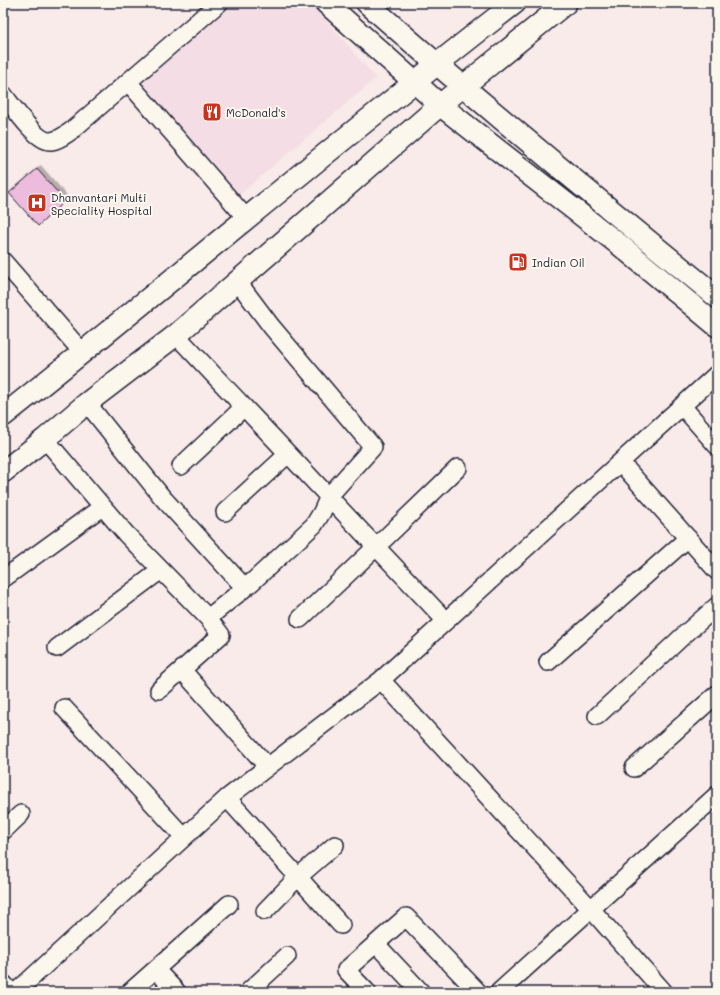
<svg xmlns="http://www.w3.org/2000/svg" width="720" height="995" viewBox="0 0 720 995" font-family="Mali,sans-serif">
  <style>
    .built { fill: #f5dde5 }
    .building { fill: #edbcdc; stroke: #22223b; filter: url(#shadow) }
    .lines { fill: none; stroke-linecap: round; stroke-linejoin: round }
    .minor-casing { stroke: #22223b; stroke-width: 20 }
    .tertiary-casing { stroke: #22223b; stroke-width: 24 }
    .minor { stroke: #fbf7ec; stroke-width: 17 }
    .tertiary { stroke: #fbf7ec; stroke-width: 21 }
    .labels { text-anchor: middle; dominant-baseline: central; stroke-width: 4; stroke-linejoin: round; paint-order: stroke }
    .poi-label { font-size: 11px; fill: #22223b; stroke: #fbf7ec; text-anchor: start }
  </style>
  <defs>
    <filter id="shadow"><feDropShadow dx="3.5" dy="-3.5" stdDeviation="0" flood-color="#0004"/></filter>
  </defs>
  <rect width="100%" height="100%" fill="#f8ebe9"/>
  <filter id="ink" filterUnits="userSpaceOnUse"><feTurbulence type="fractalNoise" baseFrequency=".025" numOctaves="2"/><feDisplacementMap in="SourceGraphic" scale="8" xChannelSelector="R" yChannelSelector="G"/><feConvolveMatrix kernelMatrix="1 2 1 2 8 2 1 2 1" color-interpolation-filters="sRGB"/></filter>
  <g filter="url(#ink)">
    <path class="built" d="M 230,3 L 311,3 L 376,78 L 238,196 L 139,81 Z"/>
    <path class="building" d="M 37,169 L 65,201 L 38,226 L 9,193 Z"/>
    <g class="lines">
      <g class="minor-casing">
        <path id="minor" d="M 128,82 L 247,219
          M 3,94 C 12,105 37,143 51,141 C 59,140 65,135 71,131 L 219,3
          M 3,261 L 83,353
          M 176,335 L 446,621
          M 87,403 L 162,497 L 245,588
          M 682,406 L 717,446
          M 45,439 L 126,534 L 208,618 L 251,583 L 314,525 L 322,512 L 329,496 L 373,447 L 271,326 L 238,282
          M 621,463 L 717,571
          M 181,466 L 244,407
          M 225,512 L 288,454
          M 3,579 L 102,507
          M 300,619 L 376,547 L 458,468
          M 57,648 L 161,570
          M 548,662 L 688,538
          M 182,670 L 267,766
          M 381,680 L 591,909 L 664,992
          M 159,690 L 221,635 L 208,618
          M 64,708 L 184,837
          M 597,716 L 684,635 L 717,606
          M 634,768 L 717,694
          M 227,798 L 341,925
          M 3,831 L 21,814
          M 265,911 L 298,877 L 335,845
          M 376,944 L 421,992
          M 156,970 L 177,992
          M 16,992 L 227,798 L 381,680 L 717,374
          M 130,992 L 229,904
          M 248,992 L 287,956
          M 367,992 L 346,970 L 406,917 L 478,992
          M 499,992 L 717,795"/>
      </g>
      <g class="tertiary-casing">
        <path id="tertiary" d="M 326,3 L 440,105 L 621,246 L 717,326
          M 367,3 C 481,104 599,201 717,297
          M 3,416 C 175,280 341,137 515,3
          M 3,472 L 45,439 L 87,403 L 176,335 L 440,105 L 566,3
          M 3,986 L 8,992"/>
      </g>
      <use href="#minor" class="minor"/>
      <use href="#tertiary" class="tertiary"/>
    </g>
  </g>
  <defs>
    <g id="restaurant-square" transform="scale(1)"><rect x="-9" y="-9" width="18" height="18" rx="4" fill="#c8321e" stroke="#fbf7ec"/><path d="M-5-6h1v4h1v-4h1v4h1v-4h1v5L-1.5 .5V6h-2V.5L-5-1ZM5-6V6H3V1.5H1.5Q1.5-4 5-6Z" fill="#fff"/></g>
    <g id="hospital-square" transform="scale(1)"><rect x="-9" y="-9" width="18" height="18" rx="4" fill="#c8321e" stroke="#fbf7ec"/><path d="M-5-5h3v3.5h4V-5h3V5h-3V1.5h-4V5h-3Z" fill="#fff"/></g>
    <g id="fuel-square" transform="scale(1)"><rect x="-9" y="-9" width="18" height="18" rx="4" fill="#c8321e" stroke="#fbf7ec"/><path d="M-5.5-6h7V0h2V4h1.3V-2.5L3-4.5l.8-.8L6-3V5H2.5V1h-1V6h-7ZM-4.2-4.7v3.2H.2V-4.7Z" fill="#fff"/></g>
  </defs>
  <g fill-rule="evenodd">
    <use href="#restaurant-square" x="212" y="112"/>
    <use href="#hospital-square" x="37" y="203"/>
    <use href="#fuel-square" x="518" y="262"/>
  </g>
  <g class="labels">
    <g class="poi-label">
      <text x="226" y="112">McDonald's</text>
      <text x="51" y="197">Dhanvantari Multi<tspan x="51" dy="13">Speciality Hospital</tspan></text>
      <text x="532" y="262">Indian Oil</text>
    </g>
  </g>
  <rect width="720" height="995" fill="none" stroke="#fbf7ec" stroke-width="16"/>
  <rect x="8" y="8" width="704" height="979" fill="none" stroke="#22223b" stroke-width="1.5" filter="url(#ink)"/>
</svg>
